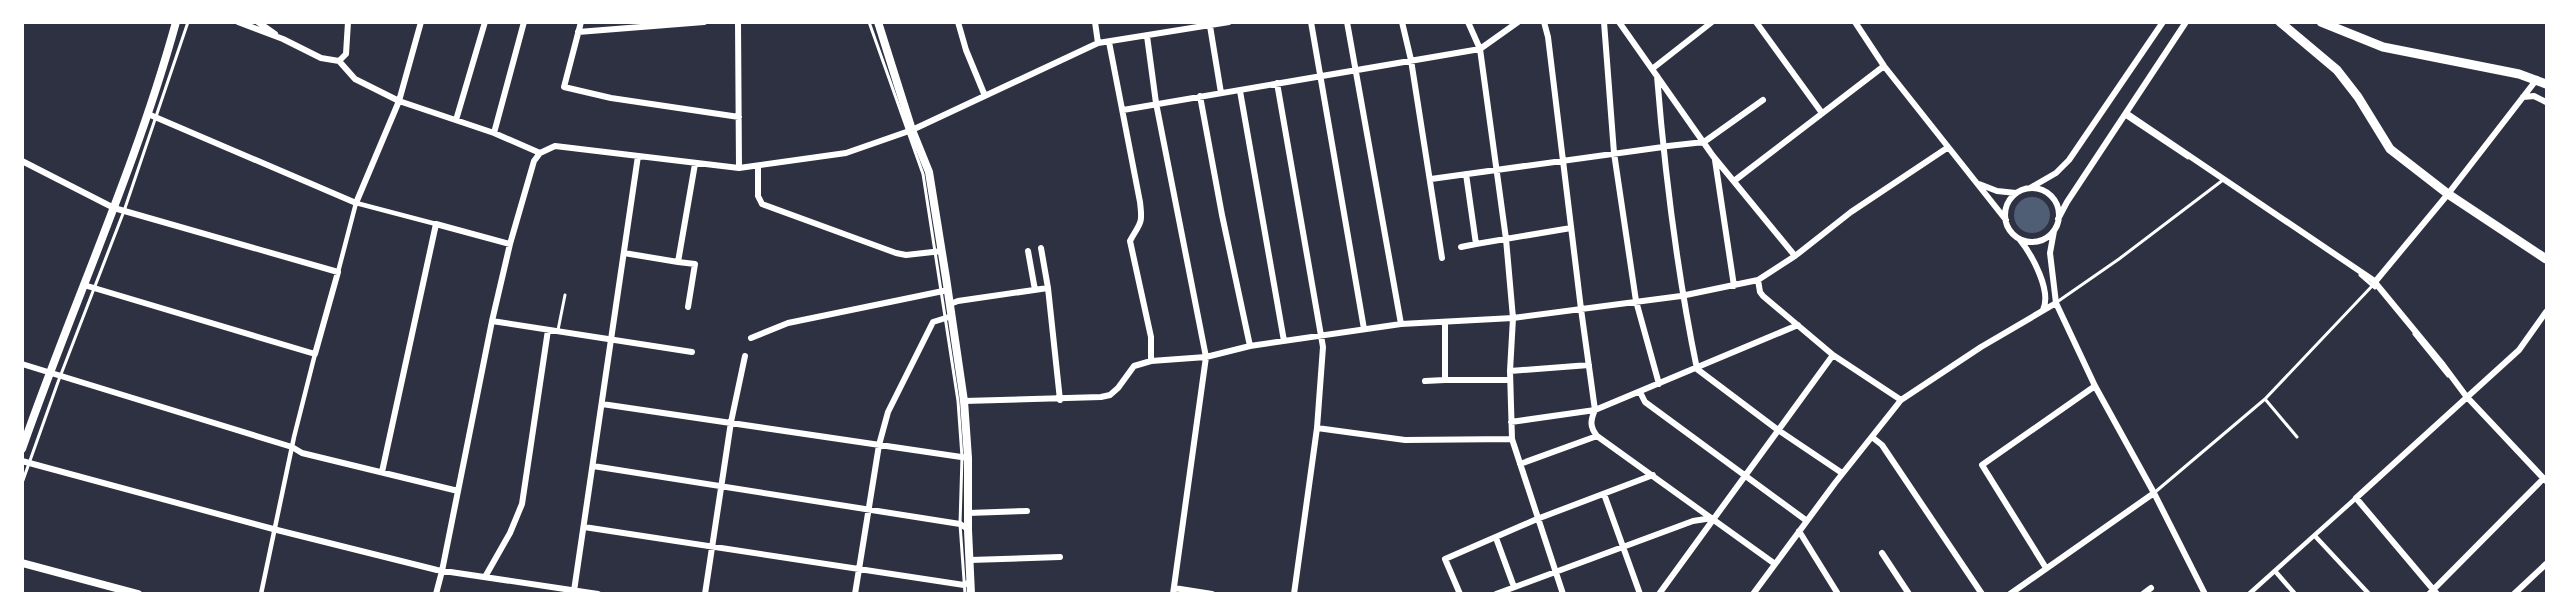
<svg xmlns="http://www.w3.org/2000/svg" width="2569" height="616" viewBox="0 0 2569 616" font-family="Jost,sans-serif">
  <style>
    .water { fill: #4f5d75 }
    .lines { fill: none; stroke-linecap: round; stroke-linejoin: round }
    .service { stroke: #fff; stroke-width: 3 }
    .pedestrian { stroke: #fff; stroke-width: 4.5 }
    .minor { stroke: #fff; stroke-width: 6 }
    .tertiary { stroke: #fff; stroke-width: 8 }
    .secondary { stroke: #fff; stroke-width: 9 }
  </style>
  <rect width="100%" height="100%" fill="#2d3142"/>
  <path class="water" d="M2014 215a18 18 0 1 1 36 0a18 18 0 1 1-36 0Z"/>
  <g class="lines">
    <path class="service" d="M 869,22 L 923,174 L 958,401 L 962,457 L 960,524 L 965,594
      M 2125,116 L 2188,158
      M 2360,275 L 2375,288
      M 2057,302 L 2119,259 L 2223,180
      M 558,330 L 565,295
      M 2414,334 L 2448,376
      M 2265,399 L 2297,437
      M 22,483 L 58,382 L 124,211 L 188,22
      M 2154,493 L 2265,399 L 2374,284"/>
    <path class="pedestrian" d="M 338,272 L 356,203 L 436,224
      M 2315,536 L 2369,594
      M 2275,571 L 2295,594
      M 261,594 L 294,437 L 315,354
      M 2249,594 L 2356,498"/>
    <path class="minor" d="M 238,22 L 283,39 L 321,58 L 339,61
      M 258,22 L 275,34
      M 581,22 L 564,87 L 611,98 L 739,117
      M 738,22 L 739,168
      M 958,22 L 966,50 L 985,96
      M 1095,22 L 1098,43
      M 1311,22 L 1364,329
      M 1347,22 L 1401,324
      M 1402,22 L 1411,60 L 1442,258
      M 1468,22 L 1480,49 L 1506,239 L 1513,318 L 1510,371 L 1512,439 L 1563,594
      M 1544,22 L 1548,37 L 1581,309 L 1595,410 C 1590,421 1590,427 1597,436 L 1775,564
      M 1604,22 L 1614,153 L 1636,301 L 1659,384
      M 1619,22 L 1713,156 L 1795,256
      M 1756,22 L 1822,113
      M 1855,22 L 1884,66 L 2006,220
      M 1210,26 L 1221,93
      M 578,32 L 704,22
      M 1147,36 L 1156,103 L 1206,357 L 1173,594
      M 1109,42 L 1140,202 C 1143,226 1140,222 1130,241 L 1151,337 L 1151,361
      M 339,61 L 355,79 L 399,101 L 494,133 L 540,153
      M 339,61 L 346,54 L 348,22
      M 1652,69 L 1712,22
      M 1657,76 C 1665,175 1677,272 1697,369 L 1778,430 L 1842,473
      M 1277,83 L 1323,347 L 1317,428 L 1294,594
      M 1240,91 L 1284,341
      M 1200,96 L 1222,215 L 1250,346
      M 2523,97 L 2534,96 L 2546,102
      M 1123,110 L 1480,49 L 1518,22
      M 2126,113 L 2373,280 L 2443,365 L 2466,396 L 2546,481
      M 148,114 L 356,203 L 399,101 L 421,22
      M 456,120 L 485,22
      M 494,133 L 524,22
      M 1668,146 L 1704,142 L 1763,100
      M 1715,160 L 1734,286
      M 22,161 L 114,208 L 338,272 L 315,354 L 84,285
      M 758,166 L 758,196 L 762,204 L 896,253 L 906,255 L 942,251
      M 1466,174 L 1476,244 L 1571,228
      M 1431,179 L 1663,147
      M 1734,181 L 1884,66
      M 1979,184 L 1997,191 L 2016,193
      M 2030,188 L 2056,173 L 2069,160 L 2163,22
      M2005 215a27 27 0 1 1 54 0a27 27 0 1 1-54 0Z
      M 2058,219 L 2067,202 L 2186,22
      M 2054,231 L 2050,253 L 2056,303 L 2095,386 L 2154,493 L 2205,594
      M 2020,240 C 2032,255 2052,291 2043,310
      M 1461,247 L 1476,244
      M 1041,248 L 1048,288 L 1060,400
      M 1028,251 L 1035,290
      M 624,253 L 678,262
      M 1758,280 L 1760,292 L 1763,296 L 1833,355 L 1901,400
      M 2375,282 L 2448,194 L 2537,79
      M 950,304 L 958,301 L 1048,288
      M 688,307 L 695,264 L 678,262 L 695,164
      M 492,321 L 692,352
      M 1445,323 L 1445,380 L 1510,380
      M 751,338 L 788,323 L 948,290
      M 22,364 L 292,447 L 302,453 L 458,491
      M 1510,371 L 1589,365
      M 1425,381 L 1445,380
      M 1640,392 L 1645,402 L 1807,521
      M 964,401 L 1101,397 L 1110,395 L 1118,388 L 1134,366 L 1151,361 L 1206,357 L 1250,346 L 1401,324 L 1513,318 L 1681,296 L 1758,280 L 1795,256 L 1851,212 L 1947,148
      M 602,404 L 968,458
      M 1511,422 L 1595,410 L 1798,325
      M 1317,428 L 1405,440 L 1512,439
      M 1872,437 L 1882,445 L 1982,594
      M 22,461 L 277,530 L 437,570 L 598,594
      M 1520,464 L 1597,436
      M 593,466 L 960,524 L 968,529
      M 382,472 L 436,224 L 510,244
      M 1604,494 L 1640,594
      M 968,513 L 1027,511
      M 584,527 L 964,585 L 971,581
      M 1799,531 L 1838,594
      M 1496,538 L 1514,587
      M 1882,553 L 1909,594
      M 970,560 L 1060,557
      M 2046,568 L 1982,465 L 2095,386
      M 485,577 L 510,533 L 522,504 L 548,330
      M 1174,588 L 1212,594
      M 574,591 L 638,156
      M 436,594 L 442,571 L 492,321 L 510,244 L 534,161 L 540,153 L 555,146 L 739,168 L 846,153 L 912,130 L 1098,43 L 1229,22
      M 705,594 L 731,422 L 745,356
      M 855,594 L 879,445 L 888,412 L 933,322 L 952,316
      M 1460,594 L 1445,559 L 1537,519 L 1653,475
      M 1496,594 L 1693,521 L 1712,518
      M 1659,594 L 1833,355
      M 1753,594 L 1835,483 L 1901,400 L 1981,347 L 2056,303
      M 2010,594 L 2154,493
      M 2143,594 L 2151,588
      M 2429,594 L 2544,478
      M 2437,594 L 2356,498 L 2519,350 L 2546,312
      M 2514,594 L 2546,564"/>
    <path class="tertiary" d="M 878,22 L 912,130 L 929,172 L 946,278 L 964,401 L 968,458 L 968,530 L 971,594
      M 22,449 C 72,306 136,168 176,22
      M 22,563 L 138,594"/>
    <path class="secondary" d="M 2280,22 L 2337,70 L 2358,97 L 2390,149 L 2448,194 L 2546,259
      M 2321,22 L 2383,47 L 2519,74 L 2546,84"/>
  </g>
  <rect width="2569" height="616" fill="none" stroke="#ffffff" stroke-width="48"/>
</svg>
